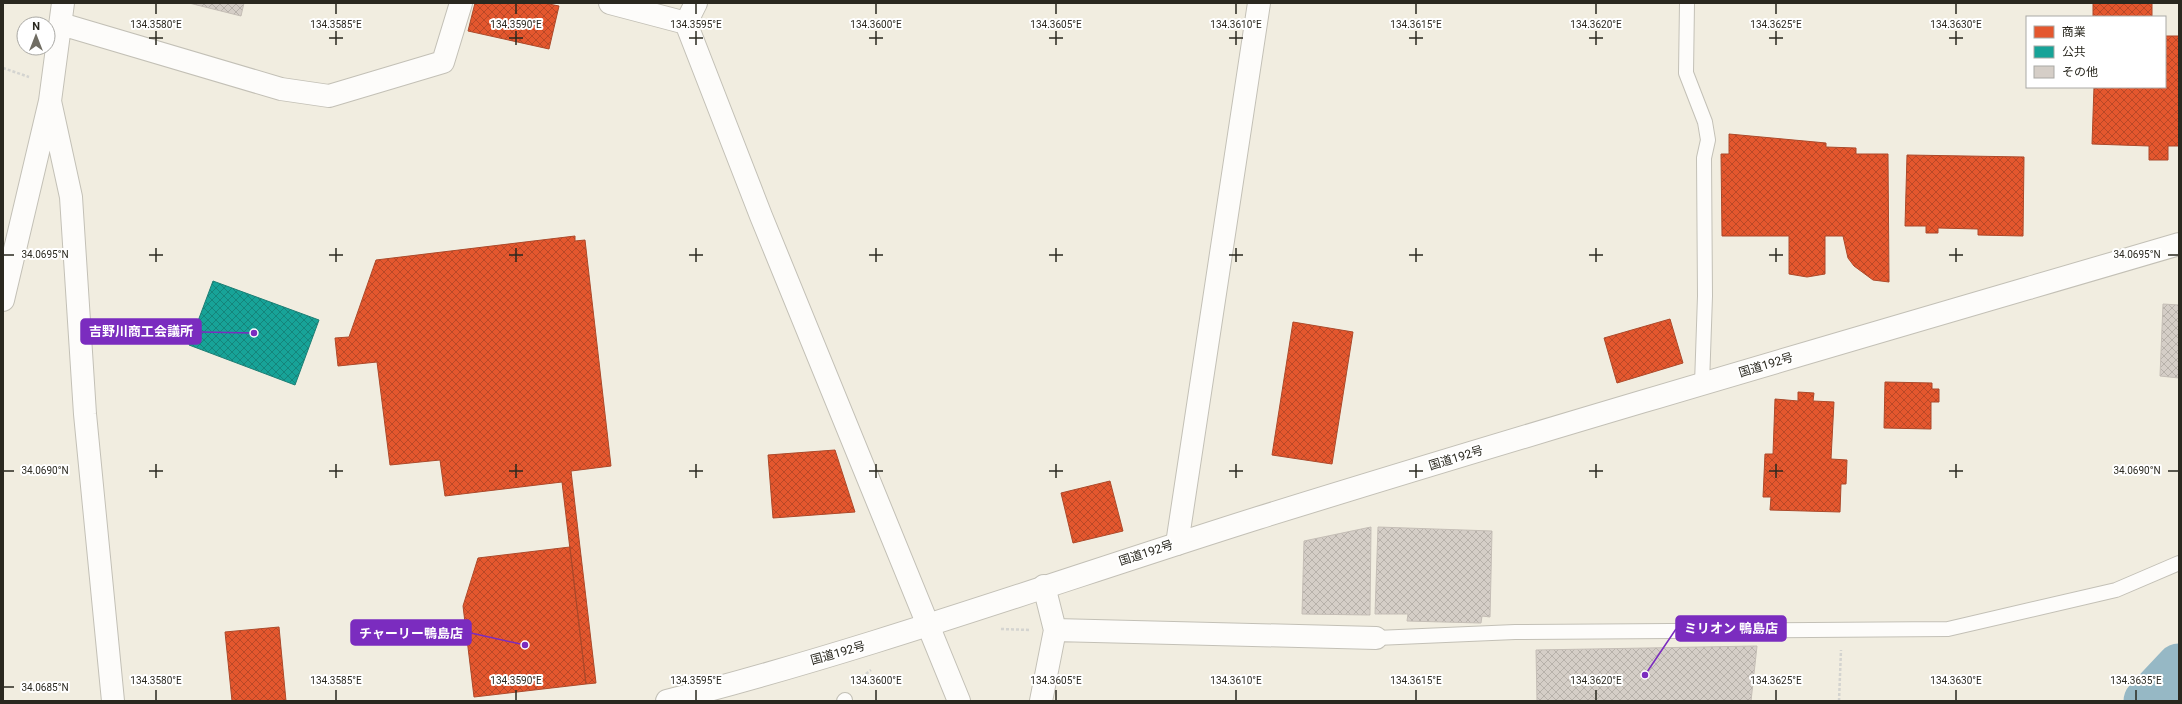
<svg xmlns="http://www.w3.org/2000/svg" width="2182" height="704" viewBox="0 0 2182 704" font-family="Roboto,'Noto Sans JP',sans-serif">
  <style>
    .shops { fill: url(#shops-cross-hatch); stroke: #ac492a }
    .public { fill: url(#public-cross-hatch); stroke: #1d7e74 }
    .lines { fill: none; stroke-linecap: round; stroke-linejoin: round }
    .river { stroke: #96b8c5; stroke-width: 47 }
    .building { fill: url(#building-cross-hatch); stroke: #c5beb6 }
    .lane-casing { stroke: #c3c0b6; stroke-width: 16 }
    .street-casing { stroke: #c3c0b6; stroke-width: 24 }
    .secondary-casing { stroke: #c3c0b6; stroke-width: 24 }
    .highway-casing { stroke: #c3c0b6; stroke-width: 24 }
    .path { stroke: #d4d4d0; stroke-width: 2.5; stroke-dasharray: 3 2; stroke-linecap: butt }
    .lane { stroke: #fdfcfa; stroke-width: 14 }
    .street { stroke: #fdfcfa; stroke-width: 22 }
    .secondary { stroke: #fdfcfa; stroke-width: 22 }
    .highway { stroke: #fdfcfa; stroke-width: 22 }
    .ticks { fill: none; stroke: #2a281f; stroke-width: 1.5 }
    .labels { text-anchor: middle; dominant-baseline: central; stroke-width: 4; stroke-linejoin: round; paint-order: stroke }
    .street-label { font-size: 12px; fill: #2a281f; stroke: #fff }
    .ticks-label { font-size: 10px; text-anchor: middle; fill: #2a281f; stroke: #fff; stroke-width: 4; stroke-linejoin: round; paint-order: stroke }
    .leader { fill: none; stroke: #7b2cbf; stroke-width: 1.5 }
    .callout-dot { fill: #7b2cbf; stroke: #fff; stroke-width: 1.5 }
    .callout { fill: #7b2cbf; stroke: #7b2cbf; stroke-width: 1.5 }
    .callout-label { font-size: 13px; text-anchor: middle; font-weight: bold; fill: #fff }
  </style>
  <defs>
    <pattern id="shops-cross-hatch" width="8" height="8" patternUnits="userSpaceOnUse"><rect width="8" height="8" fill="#e4572e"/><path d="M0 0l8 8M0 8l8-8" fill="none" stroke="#b94827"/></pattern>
    <pattern id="public-cross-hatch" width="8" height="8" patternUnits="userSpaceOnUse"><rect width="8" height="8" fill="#17a398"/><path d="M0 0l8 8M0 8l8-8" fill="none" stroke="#15857b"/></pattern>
    <pattern id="building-cross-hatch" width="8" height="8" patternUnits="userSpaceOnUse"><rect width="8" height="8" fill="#d5cec7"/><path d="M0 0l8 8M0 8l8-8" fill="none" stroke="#b7b1aa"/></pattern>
  </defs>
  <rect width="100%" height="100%" fill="#f1ede0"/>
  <path class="shops" d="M 475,3 L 544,3 L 559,6 L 549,49 L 468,31 Z
    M 2093,3 L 2152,3 L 2152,17 L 2093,17 Z
    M 2165,36 L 2179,36 L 2179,146 L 2168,146 L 2168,160 L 2149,160 L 2149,146 L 2092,144 L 2094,87 L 2165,87 Z
    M 1729,134 L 1826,143 L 1826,147 L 1856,148 L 1856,154 L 1888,154 L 1889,282 L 1873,280 L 1854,266 L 1848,258 L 1843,236 L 1825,236 L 1825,274 L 1807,277 L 1789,274 L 1789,236 L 1722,236 L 1721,154 L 1729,154 Z
    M 1907,155 L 2024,157 L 2023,236 L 1978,235 L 1978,229 L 1938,228 L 1938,233 L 1926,233 L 1926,226 L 1905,226 Z
    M 575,236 L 575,241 L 585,240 L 611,466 L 571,471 L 596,683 L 586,684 L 562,482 L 445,496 L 440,460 L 390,465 L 377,362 L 338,366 L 335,338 L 349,337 L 376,260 Z
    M 1670,319 L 1683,363 L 1617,383 L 1604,338 Z
    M 1293,322 L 1353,332 L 1332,464 L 1272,455 Z
    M 1885,382 L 1932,383 L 1932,389 L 1939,389 L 1939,402 L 1931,402 L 1931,429 L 1884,428 Z
    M 1798,392 L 1814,393 L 1813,401 L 1834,402 L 1831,459 L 1847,460 L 1846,484 L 1841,484 L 1840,512 L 1770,510 L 1771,497 L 1763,497 L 1765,454 L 1773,454 L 1775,399 L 1798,401 Z
    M 835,450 L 855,512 L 773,518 L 768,455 Z
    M 1110,481 L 1123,531 L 1073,543 L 1061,493 Z
    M 570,547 L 586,684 L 474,697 L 463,606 L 478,558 Z
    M 279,627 L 286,701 L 232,701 L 225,632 Z"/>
  <path class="public" d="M 213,281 L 319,320 L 295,385 L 189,345 Z"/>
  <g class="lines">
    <path class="river" d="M 2147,701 L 2179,667"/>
  </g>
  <path class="building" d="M 189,3 L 244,3 L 241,16 Z
    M 2163,304 L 2179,305 L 2179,378 L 2160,376 Z
    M 1371,527 L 1370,615 L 1302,614 L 1304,541 Z
    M 1378,527 L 1492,531 L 1490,617 L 1482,616 L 1481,623 L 1407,621 L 1408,614 L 1375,614 Z
    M 1757,646 L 1751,701 L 1537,701 L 1536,650 Z"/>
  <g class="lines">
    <g class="lane-casing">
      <path id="lane" d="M 1687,3 L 1686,73 L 1705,122 L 1708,140 L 1704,158 L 1705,296 L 1702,384
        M 1376,638 L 1515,632 L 1948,629 L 2116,590 L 2179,563
        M 844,701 L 845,700"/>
    </g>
    <g class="street-casing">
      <path id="street" d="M 61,24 L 281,89 L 329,96 L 443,62 L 461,3
        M 50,101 L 71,197 L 85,414 L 113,701
        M 3,300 L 50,101 L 63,3
        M 1177,544 L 1259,3
        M 1044,586 L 1055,630 L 1376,638
        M 1041,701 L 1055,630"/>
    </g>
    <g class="secondary-casing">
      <path id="secondary" d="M 610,3 L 686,23
        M 696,3 L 686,23 L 761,216 L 959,701"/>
    </g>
    <g class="highway-casing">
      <path id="highway" d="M 667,701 C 867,650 1061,580 1258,518 C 1564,423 1872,334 2179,244"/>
    </g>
    <path class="path" d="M 3,68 L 29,77
      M 1001,629 L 1030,630
      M 854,683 L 871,670
      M 1839,701 L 1841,650"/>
    <use href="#lane" class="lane"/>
    <use href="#street" class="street"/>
    <use href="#secondary" class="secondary"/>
    <use href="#highway" class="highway"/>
  </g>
  <path class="ticks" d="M 156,4 L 156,14M 336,4 L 336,14M 516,4 L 516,14M 696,4 L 696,14M 876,4 L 876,14M 1056,4 L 1056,14M 1236,4 L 1236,14M 1416,4 L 1416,14M 1596,4 L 1596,14M 1776,4 L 1776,14M 1956,4 L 1956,14M 156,31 L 156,45M 336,31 L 336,45M 516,31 L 516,45M 696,31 L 696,45M 876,31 L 876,45M 1056,31 L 1056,45M 1236,31 L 1236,45M 1416,31 L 1416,45M 1596,31 L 1596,45M 1776,31 L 1776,45M 1956,31 L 1956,45M 149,38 L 163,38M 329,38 L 343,38M 509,38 L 523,38M 689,38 L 703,38M 869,38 L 883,38M 1049,38 L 1063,38M 1229,38 L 1243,38M 1409,38 L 1423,38M 1589,38 L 1603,38M 1769,38 L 1783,38M 1949,38 L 1963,38M 156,248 L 156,262M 336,248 L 336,262M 516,248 L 516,262M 696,248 L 696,262M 876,248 L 876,262M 1056,248 L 1056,262M 1236,248 L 1236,262M 1416,248 L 1416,262M 1596,248 L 1596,262M 1776,248 L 1776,262M 1956,248 L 1956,262M 4,255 L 14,255M 149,255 L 163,255M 329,255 L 343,255M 509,255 L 523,255M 689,255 L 703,255M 869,255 L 883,255M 1049,255 L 1063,255M 1229,255 L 1243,255M 1409,255 L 1423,255M 1589,255 L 1603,255M 1769,255 L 1783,255M 1949,255 L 1963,255M 2168,255 L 2178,255M 156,464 L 156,478M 336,464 L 336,478M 516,464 L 516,478M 696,464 L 696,478M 876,464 L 876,478M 1056,464 L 1056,478M 1236,464 L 1236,478M 1416,464 L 1416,478M 1596,464 L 1596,478M 1776,464 L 1776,478M 1956,464 L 1956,478M 4,471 L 14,471M 149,471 L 163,471M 329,471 L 343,471M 509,471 L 523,471M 689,471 L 703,471M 869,471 L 883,471M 1049,471 L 1063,471M 1229,471 L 1243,471M 1409,471 L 1423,471M 1589,471 L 1603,471M 1769,471 L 1783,471M 1949,471 L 1963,471M 2168,471 L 2178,471M 4,687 L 14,687M 156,690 L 156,700M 336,690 L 336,700M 516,690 L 516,700M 696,690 L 696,700M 876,690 L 876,700M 1056,690 L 1056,700M 1236,690 L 1236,700M 1416,690 L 1416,700M 1596,690 L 1596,700M 1776,690 L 1776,700M 1956,690 L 1956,700M 2136,690 L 2136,700"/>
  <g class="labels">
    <g class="street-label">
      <text transform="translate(1766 365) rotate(-17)">国道192号</text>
      <text transform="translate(1456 458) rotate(-17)">国道192号</text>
      <text transform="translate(1146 553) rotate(-18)">国道192号</text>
      <text transform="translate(838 653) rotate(-16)">国道192号</text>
    </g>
  </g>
  <g class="ticks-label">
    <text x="156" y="28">134.3580°E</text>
    <text x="336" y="28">134.3585°E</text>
    <text x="516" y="28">134.3590°E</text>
    <text x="696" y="28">134.3595°E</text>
    <text x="876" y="28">134.3600°E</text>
    <text x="1056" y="28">134.3605°E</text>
    <text x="1236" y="28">134.3610°E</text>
    <text x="1416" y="28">134.3615°E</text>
    <text x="1596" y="28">134.3620°E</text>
    <text x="1776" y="28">134.3625°E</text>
    <text x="1956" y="28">134.3630°E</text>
    <text x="45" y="258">34.0695°N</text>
    <text x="2137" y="258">34.0695°N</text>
    <text x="45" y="474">34.0690°N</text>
    <text x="2137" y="474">34.0690°N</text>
    <text x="156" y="684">134.3580°E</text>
    <text x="336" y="684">134.3585°E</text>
    <text x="516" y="684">134.3590°E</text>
    <text x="696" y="684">134.3595°E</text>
    <text x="876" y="684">134.3600°E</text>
    <text x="1056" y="684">134.3605°E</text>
    <text x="1236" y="684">134.3610°E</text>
    <text x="1416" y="684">134.3615°E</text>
    <text x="1596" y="684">134.3620°E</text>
    <text x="1776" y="684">134.3625°E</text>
    <text x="1956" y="684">134.3630°E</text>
    <text x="2136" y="684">134.3635°E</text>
    <text x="45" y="691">34.0685°N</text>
  </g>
  <path class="leader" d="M254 333L201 332M1645 675L1676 629M525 645L471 633"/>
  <g class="callout-dot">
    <circle cx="254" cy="333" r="4"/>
    <circle cx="1645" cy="675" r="4"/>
    <circle cx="525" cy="645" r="4"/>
  </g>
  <g class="callout">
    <rect x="81" y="319" width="120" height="25" rx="4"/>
    <rect x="1676" y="616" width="110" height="25" rx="4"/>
    <rect x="351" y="620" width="120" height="25" rx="4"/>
  </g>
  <g class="callout-label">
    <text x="141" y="336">吉野川商工会議所</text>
    <text x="1731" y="633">ミリオン 鴨島店</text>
    <text x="411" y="638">チャーリー鴨島店</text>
  </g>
  <rect width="2182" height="704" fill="none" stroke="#2a281f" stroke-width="8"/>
  <rect x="2026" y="16" width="140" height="72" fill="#ffffff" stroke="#aaa9a5"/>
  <rect x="2034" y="26" width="20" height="12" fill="#e4572e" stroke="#aaa9a5"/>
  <text x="2062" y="36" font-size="12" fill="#2a281f">商業</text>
  <rect x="2034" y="46" width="20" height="12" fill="#17a398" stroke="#aaa9a5"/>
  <text x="2062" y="56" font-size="12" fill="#2a281f">公共</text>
  <rect x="2034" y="66" width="20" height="12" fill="#d5cec7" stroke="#aaa9a5"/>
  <text x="2062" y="76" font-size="12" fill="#2a281f">その他</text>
  <g transform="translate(36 36)"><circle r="19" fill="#ffffff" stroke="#aaa9a5"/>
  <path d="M0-3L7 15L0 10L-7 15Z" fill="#706d63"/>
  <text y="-6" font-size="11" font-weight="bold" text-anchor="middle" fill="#2a281f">N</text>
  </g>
</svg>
